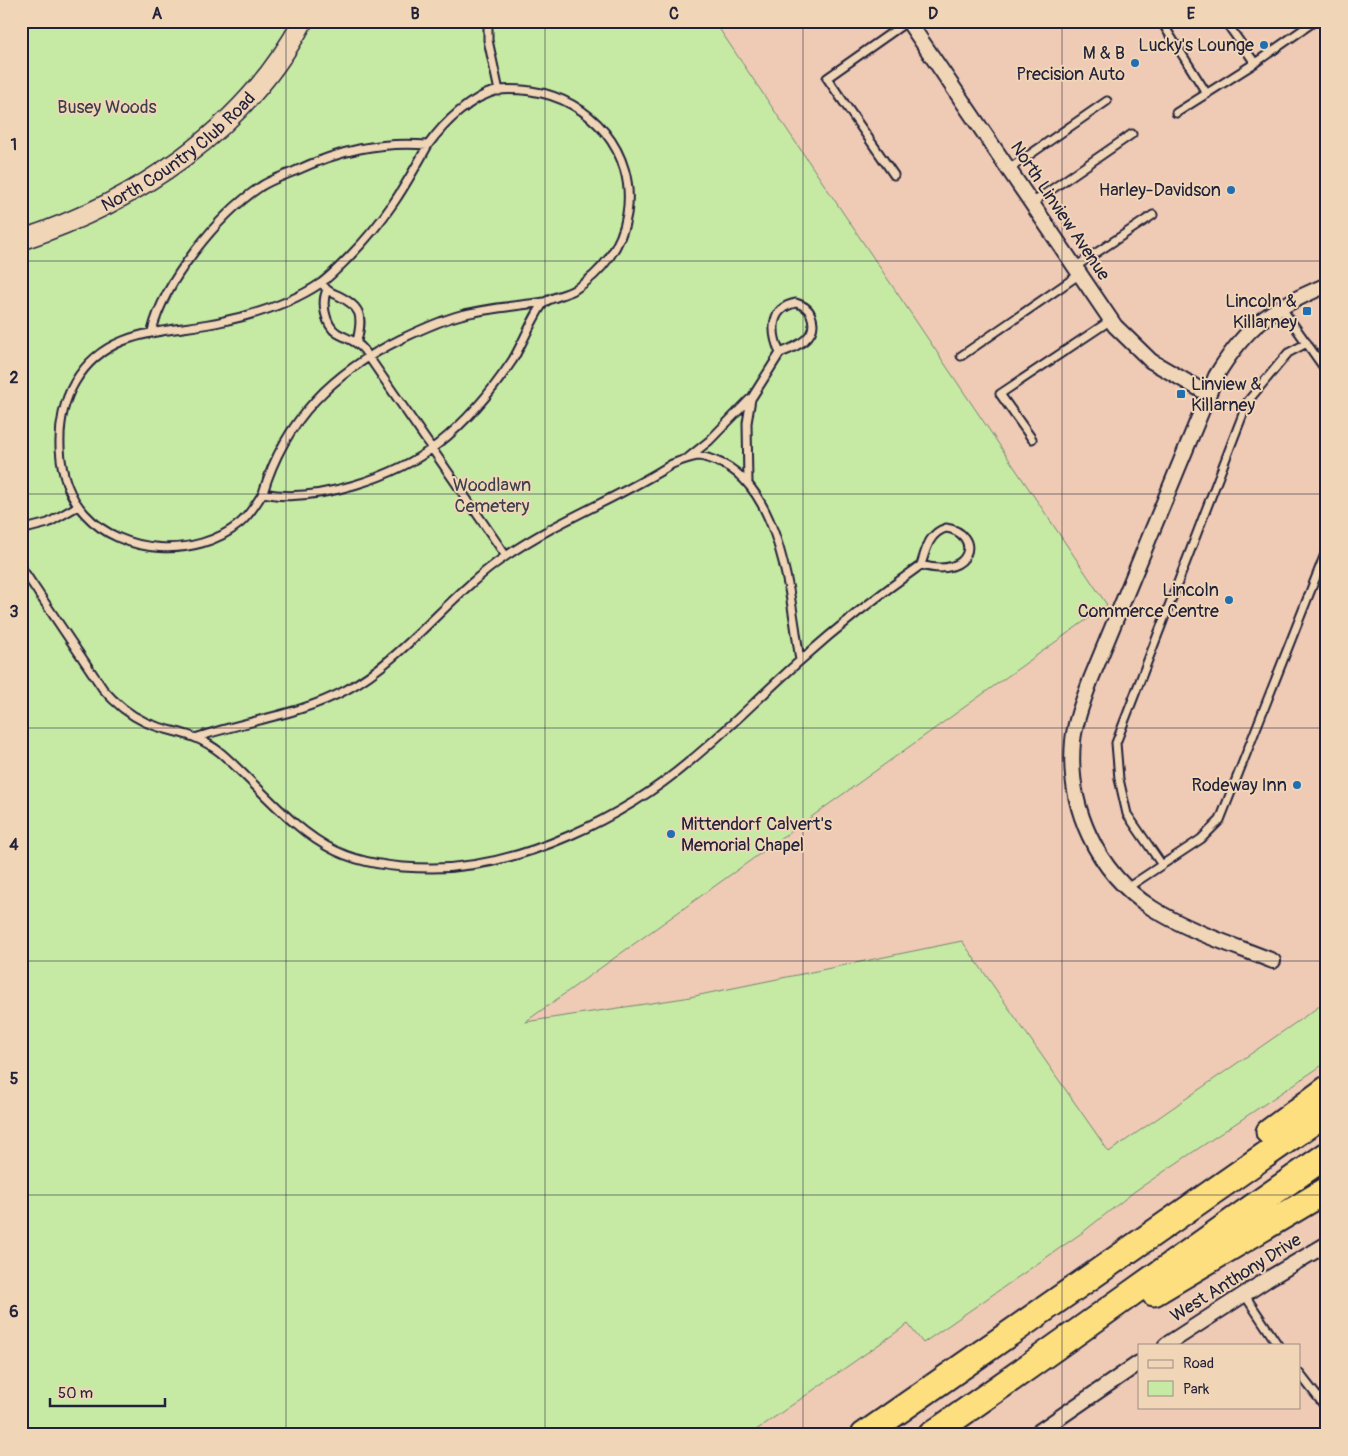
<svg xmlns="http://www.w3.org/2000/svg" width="1348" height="1456" viewBox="0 0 1348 1456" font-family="Pangolin,sans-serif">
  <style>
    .green { fill: #c6eaa4; stroke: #748670 }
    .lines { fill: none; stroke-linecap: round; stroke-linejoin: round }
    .lane-casing { stroke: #22223b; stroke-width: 11 }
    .street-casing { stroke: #22223b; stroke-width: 18 }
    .secondary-casing { stroke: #22223b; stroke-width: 22 }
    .highway-casing { stroke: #22223b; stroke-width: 29 }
    .lane { stroke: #f0d5b7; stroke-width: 7 }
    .street { stroke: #f0d5b7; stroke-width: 14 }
    .secondary { stroke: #f0d5b7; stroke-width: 19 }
    .highway { stroke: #fedf80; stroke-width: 25 }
    .grid { fill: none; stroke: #22223b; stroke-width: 1; stroke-opacity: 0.55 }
    .poi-dot { fill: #1f6fb2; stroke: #f0d5b7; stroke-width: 2 }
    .labels { text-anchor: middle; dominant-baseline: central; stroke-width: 4; stroke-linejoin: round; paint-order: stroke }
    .poi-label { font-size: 18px; fill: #22223b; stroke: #f0d5b7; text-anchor: end }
    .park-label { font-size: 18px; fill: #3b404b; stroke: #f0d5b7 }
    .street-label { font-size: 18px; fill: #22223b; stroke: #f0d5b7 }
    .neatline { fill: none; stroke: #22223b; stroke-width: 2 }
    .grid-label { font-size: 16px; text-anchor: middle; font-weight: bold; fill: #22223b }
  </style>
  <rect width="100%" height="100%" fill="#efcab5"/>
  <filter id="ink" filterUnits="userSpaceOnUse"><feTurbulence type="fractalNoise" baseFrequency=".02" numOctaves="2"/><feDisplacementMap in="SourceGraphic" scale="10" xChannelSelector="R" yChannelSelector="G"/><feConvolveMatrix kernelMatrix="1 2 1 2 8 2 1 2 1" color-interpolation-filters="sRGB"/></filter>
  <g filter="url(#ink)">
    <path class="green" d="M 21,21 L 303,21 L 276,66 L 162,172 L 21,240 Z
      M 313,21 L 714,21 L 1107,605 L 525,1022 L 685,998 L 962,941 L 1109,1152 L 1327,1001 L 1327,1062 L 1135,1191 L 1083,1232 L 923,1343 L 908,1324 L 749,1435 L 21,1435 L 21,249 L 95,220 L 285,66 Z"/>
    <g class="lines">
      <g class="lane-casing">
        <path id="lane" d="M 488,21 L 488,40 L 499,91
          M 1161,21 L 1207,94
          M 1225,21 L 1255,63 L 1315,21
          M 1176,113 L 1255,63
          M 1009,169 L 1107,101
          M 894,175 L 827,78 L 908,21
          M 1032,203 L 1132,134
          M 1075,267 L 1153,215
          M 324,286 C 327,291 332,293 337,295 C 362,307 363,316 357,341
          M 327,290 C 321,302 325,325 337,333 C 347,339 356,340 364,350 L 506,556
          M 796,303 C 803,305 809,308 811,315 C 820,337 796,347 780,353 C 771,333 769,308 796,303 Z
          M 1281,307 L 1327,372
          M 152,331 C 164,282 218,215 260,187 C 270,180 283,176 295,171 C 338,151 379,141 428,145 C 444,123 471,96 499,90 C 509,89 522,90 531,91 C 590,99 637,152 627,214 C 622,246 602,273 574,290 C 565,295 553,297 545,302 C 537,308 520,349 512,361 C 492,391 467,421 438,444 C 396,477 315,504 263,493 C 256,504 249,516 239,524 C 196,559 122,555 85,514 C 54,481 53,419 75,382 C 108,325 170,334 224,321 C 257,314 293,302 321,283 C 332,275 341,265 350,256 C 386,219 403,190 428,145
          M 961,356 L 1080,274
          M 1032,439 L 1000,394 L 1111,320
          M 689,457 L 709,441 L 750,399
          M 748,482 L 747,423 L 751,399 L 780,353
          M 263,493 C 285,419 334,372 401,339 C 420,330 441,320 461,315 C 488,308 517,306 544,302
          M 946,528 C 982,533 973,580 921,565 C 926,549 929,533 946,528 Z
          M 21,530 L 48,523 L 78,506
          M 21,567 L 103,689 C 115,703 128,714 145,722 C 175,735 192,730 221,753 C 257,784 293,831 336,851 C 365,865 399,868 432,868 C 520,868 623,818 690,761 C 729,729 764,692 802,659 C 840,625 880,594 921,565
          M 198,737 C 248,720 300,715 346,690 C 408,656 448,595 506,556 C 558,520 619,498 672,464 C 680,461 689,457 698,456 C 704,456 710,459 716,461 C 781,484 791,602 800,660
          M 1162,865 L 1127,814 L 1119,779 L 1116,743 L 1248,401 L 1288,353 L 1307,343
          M 1127,888 L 1201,839 L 1220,820 L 1327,549
          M 1244,1294 L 1278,1345
          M 1299,1373 L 1327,1409"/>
      </g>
      <g class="street-casing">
        <path id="street" d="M 908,21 L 1115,326 L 1151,361 L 1208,394
          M 1273,961 C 1233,945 1188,931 1152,908 C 1096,872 1067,806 1073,741 C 1075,720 1084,699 1091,679 L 1216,376 C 1248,323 1271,309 1327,285
          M 1166,1345 L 1271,1277 L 1327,1244
          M 1034,1435 L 1139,1363"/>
      </g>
      <g class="secondary-casing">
        <g id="secondary">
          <path id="s1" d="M 21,240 C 136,202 245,130 303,21"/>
        </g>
      </g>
      <g class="highway-casing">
        <path id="highway" d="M 1269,1132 L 1327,1089
          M 1154,1293 L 1327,1190
          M 864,1435 L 1327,1112
          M 931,1435 C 1064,1343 1194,1247 1327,1155"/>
      </g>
      <use href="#lane" class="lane"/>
      <use href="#street" class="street"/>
      <use href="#secondary" class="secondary"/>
      <use href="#highway" class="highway"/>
    </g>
  </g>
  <path class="grid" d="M 286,21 L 286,1435M 545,21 L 545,1435M 803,21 L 803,1435M 1062,21 L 1062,1435M 21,261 L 1327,261M 21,494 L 1327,494M 21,728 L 1327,728M 21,961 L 1327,961M 21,1195 L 1327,1195"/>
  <g class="poi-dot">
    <circle cx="1264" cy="45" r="5"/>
    <circle cx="1135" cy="63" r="5"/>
    <circle cx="1231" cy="190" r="5"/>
    <rect x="1302" y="306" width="10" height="10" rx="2.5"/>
    <rect x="1176" y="389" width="10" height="10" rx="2.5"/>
    <circle cx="1229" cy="600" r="5"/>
    <circle cx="1297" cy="785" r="5"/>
    <circle cx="671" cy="834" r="5"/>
  </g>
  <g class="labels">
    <g class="poi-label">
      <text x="1254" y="45">Lucky's Lounge</text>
      <text x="1125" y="53">M &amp; B<tspan x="1125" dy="21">Precision Auto</tspan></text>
      <text x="1221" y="190">Harley-Davidson</text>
      <text x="1297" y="301">Lincoln &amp;<tspan x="1297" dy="21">Killarney</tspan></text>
      <text x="1191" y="384" text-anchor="start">Linview &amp;<tspan x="1191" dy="21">Killarney</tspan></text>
      <text x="1219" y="590">Lincoln<tspan x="1219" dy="21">Commerce Centre</tspan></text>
      <text x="1287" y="785">Rodeway Inn</text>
      <text x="681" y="824" text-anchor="start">Mittendorf Calvert's<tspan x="681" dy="21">Memorial Chapel</tspan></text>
    </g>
    <g class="park-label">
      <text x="107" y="107">Busey Woods</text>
      <text x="492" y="485">Woodlawn<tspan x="492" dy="21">Cemetery</tspan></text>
    </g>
    <g class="street-label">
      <text stroke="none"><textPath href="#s1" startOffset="182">North Country Club Road</textPath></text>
      <text transform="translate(1060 211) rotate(56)">North Linview Avenue</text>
      <text transform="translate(1236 1278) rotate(-32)">West Anthony Drive</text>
    </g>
  </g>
  <rect width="1348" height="1456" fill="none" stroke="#f0d5b7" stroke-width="55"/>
  <rect x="1138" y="1344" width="162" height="65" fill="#f0d5b7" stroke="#9e8d85"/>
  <rect x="1148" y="1360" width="25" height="8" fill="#f0d5b7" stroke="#9e8d85"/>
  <text x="1183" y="1368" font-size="15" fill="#22223b">Road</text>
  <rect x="1148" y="1381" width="25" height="15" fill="#c6eaa4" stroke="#9e8d85"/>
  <text x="1183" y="1394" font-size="15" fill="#22223b">Park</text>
  <path d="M50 1398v8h115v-8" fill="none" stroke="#22223b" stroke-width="2.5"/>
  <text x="58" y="1398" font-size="15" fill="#22223b" stroke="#f0d5b7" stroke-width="4" paint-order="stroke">50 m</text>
  <rect x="28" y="28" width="1292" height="1400" class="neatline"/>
  <g class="grid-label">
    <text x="157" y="19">A</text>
    <text x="415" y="19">B</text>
    <text x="674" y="19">C</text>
    <text x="933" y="19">D</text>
    <text x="1191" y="19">E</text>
    <text x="14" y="150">1</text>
    <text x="14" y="383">2</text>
    <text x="14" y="617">3</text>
    <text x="14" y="850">4</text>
    <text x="14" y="1084">5</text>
    <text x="14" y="1317">6</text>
  </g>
</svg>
